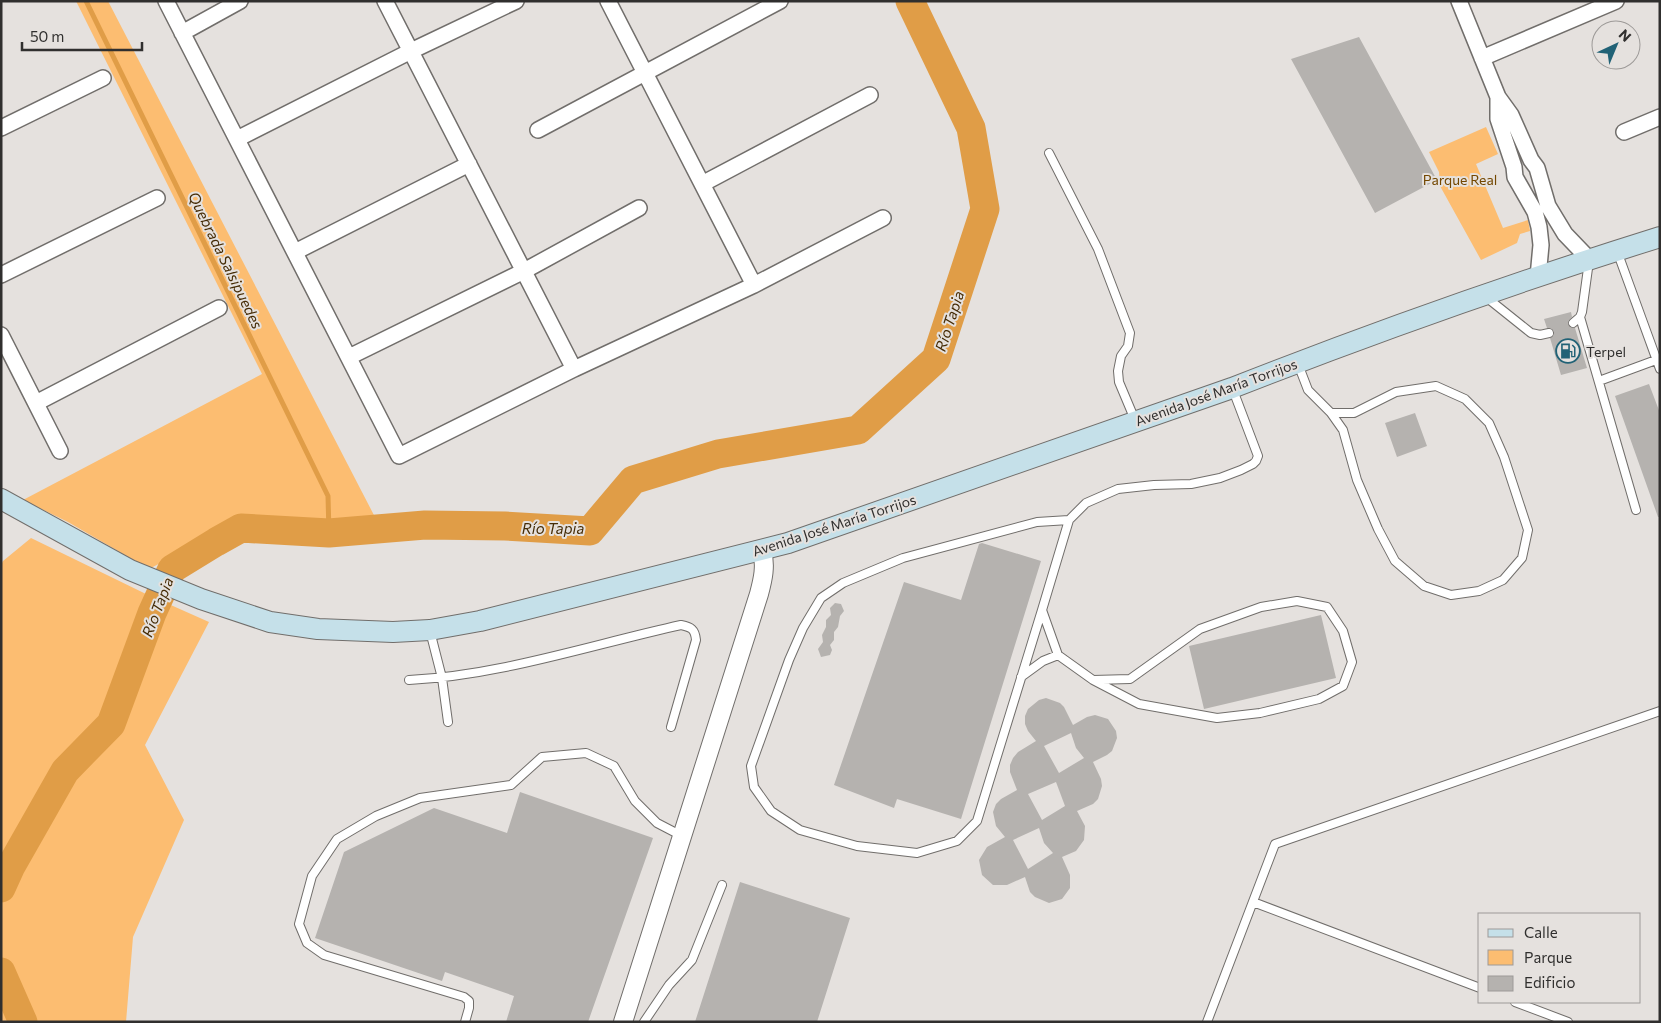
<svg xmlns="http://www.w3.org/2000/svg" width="1661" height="1023" viewBox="0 0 1661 1023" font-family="Commissioner,sans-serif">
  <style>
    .green { fill: #fcbd71 }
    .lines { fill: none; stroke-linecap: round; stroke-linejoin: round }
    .stream { stroke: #e09d47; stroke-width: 5 }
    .river { stroke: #e09d47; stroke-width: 29 }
    .building { fill: #b5b2af; fill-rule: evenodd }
    .service-casing { stroke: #716e6b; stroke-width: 10 }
    .minor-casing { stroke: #716e6b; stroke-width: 18 }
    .tertiary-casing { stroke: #716e6b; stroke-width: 20 }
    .secondary-casing { stroke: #716e6b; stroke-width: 22 }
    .service { stroke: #fff; stroke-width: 8 }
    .minor { stroke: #fff; stroke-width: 15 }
    .tertiary { stroke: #fff; stroke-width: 18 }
    .secondary { stroke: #c5e0e9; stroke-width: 20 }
    .labels { text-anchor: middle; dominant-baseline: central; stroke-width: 4; stroke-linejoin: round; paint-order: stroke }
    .park-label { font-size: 14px; fill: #734700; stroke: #e5e1de }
    .poi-label { font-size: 14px; fill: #302f2e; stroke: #e5e1de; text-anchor: start }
    .street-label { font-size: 14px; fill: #302f2e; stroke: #e5e1de }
    .water-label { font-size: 15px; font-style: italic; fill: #462c06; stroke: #e5e1de }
  </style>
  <rect width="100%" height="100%" fill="#e5e1de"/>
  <path class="green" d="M 76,1 L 108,1 L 377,521 L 227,528 L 149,569 L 68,522 L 23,500 L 262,374 Z
    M 1486,127 L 1498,154 L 1476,164 L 1503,228 L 1528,220 L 1530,231 L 1520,234 L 1517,243 L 1481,260 L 1440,186 L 1439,172 L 1429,152 Z
    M 31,538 L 146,594 L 209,622 L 145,745 L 184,820 L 133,937 L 126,1022 L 1,1022 L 1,565 L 3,561 Z"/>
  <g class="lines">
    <path class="stream" d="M 86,1 L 328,496 L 329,533"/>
    <path class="river" d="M 1,888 L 11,866 L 65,771 L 111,724 L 152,613 L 172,569 L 216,542 L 241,528 L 329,533 L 425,525 L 505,526 L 590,531 L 633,480 L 718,454 L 858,430 L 936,359 L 985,209 L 971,128 L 910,1
      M 1,972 L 23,1022"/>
  </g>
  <path class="building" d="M 1359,37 L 1437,180 L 1375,213 L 1291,59 Z
    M 1571,312 L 1572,317 L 1568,321 L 1568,324 L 1571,328 L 1575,328 L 1587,368 L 1561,375 L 1550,338 L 1554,335 L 1554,331 L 1551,328 L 1547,328 L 1544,319 Z
    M 1649,384 L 1660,413 L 1660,517 L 1658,517 L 1615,396 Z
    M 1415,413 L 1427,446 L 1397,457 L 1385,423 Z
    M 982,543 L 1041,561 L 961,819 L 897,799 L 894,808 L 834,785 L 904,582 L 961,600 L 979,544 Z
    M 835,603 L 841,604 L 844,611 L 840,616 L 838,627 L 834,632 L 834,640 L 830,645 L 832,650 L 830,655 L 821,657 L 818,649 L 823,642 L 822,635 L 826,627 L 826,620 L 831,615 L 830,608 Z
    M 1321,615 L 1336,678 L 1204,709 L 1189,646 Z
    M 1046,698 L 1060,703 L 1064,707 L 1073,725 L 1087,717 L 1095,715 L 1108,719 L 1116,731 L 1117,738 L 1112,751 L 1107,755 L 1093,762 L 1101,779 L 1102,786 L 1098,799 L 1093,804 L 1077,811 L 1085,826 L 1084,840 L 1076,851 L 1062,857 L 1070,875 L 1070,888 L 1062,899 L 1049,903 L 1035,897 L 1030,892 L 1025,877 L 1007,885 L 993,885 L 982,875 L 979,860 L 987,847 L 1005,837 L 996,826 L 993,812 L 996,804 L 1001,799 L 1017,790 L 1010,772 L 1010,765 L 1013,758 L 1018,752 L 1036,741 L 1028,731 L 1025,724 L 1025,716 L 1028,709 L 1039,700 ZM 1071,733 L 1076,748 L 1084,758 L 1059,773 L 1044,746 ZM 1056,782 L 1065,806 L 1042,820 L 1028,794 ZM 1039,828 L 1044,843 L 1053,853 L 1028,869 L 1013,840 Z
    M 520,792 L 653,838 L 588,1022 L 506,1022 L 514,996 L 445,972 L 442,981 L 315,938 L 344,852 L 434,808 L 507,833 Z
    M 740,882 L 850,918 L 817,1022 L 695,1022 Z"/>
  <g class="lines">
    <g class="service-casing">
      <path id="service" d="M 1049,153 L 1098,249 L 1130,333 L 1128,346 L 1121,356 L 1118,371 L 1119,382 L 1135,420
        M 1617,251 L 1660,369
        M 1486,297 L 1531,333 L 1540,335 L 1549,333
        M 1580,317 L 1636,510
        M 1573,323 L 1580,317 L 1582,312 L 1589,261
        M 1298,364 L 1308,390 L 1331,413 L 1354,413 L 1396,392 L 1436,386 L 1465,399 L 1489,423 L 1504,457 L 1528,530 L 1522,558 L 1503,580 L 1479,591 L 1451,595 L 1424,586 L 1395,561 L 1378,529 L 1357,480 L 1343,430 L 1331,413
        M 1599,381 L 1656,360
        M 1042,610 L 977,821 L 957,841 L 917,853 L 857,846 L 800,830 L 771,811 L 754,787 L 751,766 L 789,660 L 803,628 L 821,598 L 843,583 L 903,558 L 1037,522 L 1069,520
        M 430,631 L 442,678 L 448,722
        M 1021,677 L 1043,661 L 1058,655
        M 409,680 C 502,675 590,645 681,625 C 691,627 695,629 696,640 L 671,727
        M 1093,680 L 1139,704 L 1217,718 L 1260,713 L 1319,699 L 1343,686 L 1352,662 L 1343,631 L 1327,607 L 1297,601 L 1261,607 L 1200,629 L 1130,679 L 1093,680 L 1058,655 L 1042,610 L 1069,520 L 1086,503 L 1118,489 L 1154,485 L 1191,484 L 1220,478 L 1241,470 L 1253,464 L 1256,461 L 1258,456 L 1233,390
        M 1253,902 L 1480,988
        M 1515,1002 L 1568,1022
        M 465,1022 L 469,1008 L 469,1001 L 464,997 L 324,955 L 307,943 L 299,924 L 312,876 L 337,839 L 376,816 L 420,798 L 511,785 L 542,757 L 586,753 L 614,766 L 635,801 L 657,823 L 682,836
        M 644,1022 L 669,985 L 692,960 L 722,885
        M 1207,1022 L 1275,844 L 1660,711"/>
    </g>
    <g class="minor-casing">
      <path id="minor" d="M 166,1 L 399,456 L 574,369 L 754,285 L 883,218
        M 385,1 L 574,369
        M 608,1 L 754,285
        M 1459,1 L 1498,97 L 1511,115 L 1531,160 L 1537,168 L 1548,206 L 1565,234 L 1589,259
        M 182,33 L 240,1
        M 1482,58 L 1616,1
        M 1498,97 L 1498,119 L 1514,167 L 1515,177 L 1535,212 L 1539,227 L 1541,245 L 1538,277
        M 1,128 L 103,78
        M 538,130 L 780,1
        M 1624,132 L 1660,117
        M 237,139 L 411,51 L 516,1
        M 702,184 L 870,95
        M 295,252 L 469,164
        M 1,275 L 157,198
        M 1,335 L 60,451
        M 349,357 L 524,271 L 639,208
        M 36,403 L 219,308"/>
    </g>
    <g class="tertiary-casing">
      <path id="tertiary" d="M 623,1022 L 759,594 C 763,579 766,566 762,551"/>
    </g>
    <g class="secondary-casing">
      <path id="secondary" d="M 1,499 L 130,570 L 201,599 L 270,622 L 318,629 L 393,632 L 430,630 L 480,621 L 788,543 L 1232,388 C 1372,333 1516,282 1660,237"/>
    </g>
    <use href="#service" class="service"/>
    <use href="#minor" class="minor"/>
    <use href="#tertiary" class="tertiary"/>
    <use href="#secondary" class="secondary"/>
  </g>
  <defs>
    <g id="fuel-ring" transform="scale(1.25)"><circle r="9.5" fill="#e5e1de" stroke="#216276" stroke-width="1.5"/><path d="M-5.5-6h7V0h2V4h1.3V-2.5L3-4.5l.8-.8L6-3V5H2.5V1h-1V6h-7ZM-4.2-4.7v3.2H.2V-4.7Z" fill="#216276"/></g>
  </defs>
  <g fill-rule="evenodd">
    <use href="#fuel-ring" x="1568" y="351"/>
  </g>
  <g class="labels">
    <g class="park-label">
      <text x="1460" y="179">Parque Real</text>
    </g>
    <g class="poi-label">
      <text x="1586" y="351">Terpel</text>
    </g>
    <g class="street-label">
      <text transform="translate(1216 392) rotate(-20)">Avenida José María Torrijos</text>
      <text transform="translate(834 525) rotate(-18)">Avenida José María Torrijos</text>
    </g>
    <g class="water-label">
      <text transform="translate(226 260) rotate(64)">Quebrada Salsipuedes</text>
      <text transform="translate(949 321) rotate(-72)">Río Tapia</text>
      <text x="553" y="528">Río Tapia</text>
      <text transform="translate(157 607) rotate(-69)">Río Tapia</text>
    </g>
  </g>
  <rect width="1661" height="1023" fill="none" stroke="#302f2e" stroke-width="5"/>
  <rect x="1478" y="913" width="162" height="90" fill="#e5e1de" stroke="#9d9a98"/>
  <rect x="1488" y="929" width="25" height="8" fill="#c5e0e9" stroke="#9d9a98"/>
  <text x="1524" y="938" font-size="15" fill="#302f2e">Calle</text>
  <rect x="1488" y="950" width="25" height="15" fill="#fcbd71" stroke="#9d9a98"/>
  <text x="1524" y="963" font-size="15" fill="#302f2e">Parque</text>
  <rect x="1488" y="976" width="25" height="15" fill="#b5b2af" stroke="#9d9a98"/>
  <text x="1524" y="988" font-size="15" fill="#302f2e">Edificio</text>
  <g transform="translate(1616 45) rotate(44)"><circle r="24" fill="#e5e1de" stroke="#9d9a98"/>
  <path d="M0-4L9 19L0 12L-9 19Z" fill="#216276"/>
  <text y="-8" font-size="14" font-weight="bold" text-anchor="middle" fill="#302f2e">N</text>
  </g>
  <path d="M22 42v8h120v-8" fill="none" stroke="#302f2e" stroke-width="2.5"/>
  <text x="30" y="42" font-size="15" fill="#302f2e" stroke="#e5e1de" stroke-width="4" paint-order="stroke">50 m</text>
</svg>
